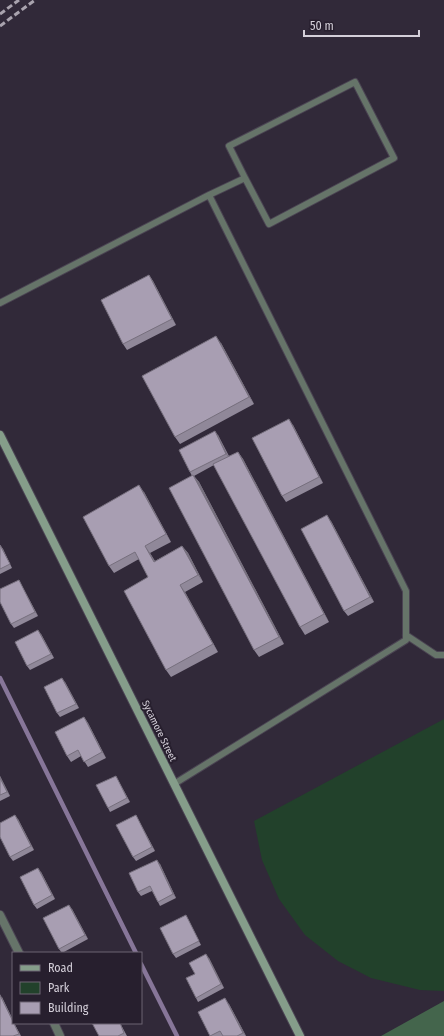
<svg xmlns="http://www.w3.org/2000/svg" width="444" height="1036" viewBox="0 0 444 1036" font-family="'Fira Sans Condensed',sans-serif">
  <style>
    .green { fill: #22412b }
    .forest { fill: #44654c }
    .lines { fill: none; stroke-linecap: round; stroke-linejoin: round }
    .stream { stroke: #877699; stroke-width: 4.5 }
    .lane-casing { stroke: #4b4453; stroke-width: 8 }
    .street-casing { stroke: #4b4453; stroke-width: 10 }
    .secondary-casing { stroke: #4b4453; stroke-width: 10 }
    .lane { stroke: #667469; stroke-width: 6 }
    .street { stroke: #667469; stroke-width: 8 }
    .secondary { stroke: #859d8a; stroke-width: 8 }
    .rail { stroke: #a9a3ae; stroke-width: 3; stroke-dasharray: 6 3; stroke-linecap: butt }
    .wall { fill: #908899 }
    .shaded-wall { fill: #766f7d }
    .building { fill: #a89eb2; stroke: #766f7d }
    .labels { text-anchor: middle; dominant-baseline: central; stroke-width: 4; stroke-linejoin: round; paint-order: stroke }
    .street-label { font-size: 10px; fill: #d4cfd9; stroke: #271f2e }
  </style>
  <rect width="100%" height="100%" fill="#312939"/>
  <path class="green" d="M 444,719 L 444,991 L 420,990 L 371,978 L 338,961 L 305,935 L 279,899 L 262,860 L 254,821 Z"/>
  <path class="forest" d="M 444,1001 L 444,1036 L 381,1036 Z"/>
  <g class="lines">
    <path class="stream" d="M 0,678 L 136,953
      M 141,964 L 177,1036"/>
    <g class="lane-casing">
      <path id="lane" d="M 209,195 L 245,178 L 269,224 L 394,158 L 355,82 L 229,146 L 245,178
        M 0,303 L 209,195 L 406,591 L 406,640 L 174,784
        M 406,635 L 436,655 L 444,655"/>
    </g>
    <g class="street-casing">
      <path id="street" d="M 0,915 L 19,953
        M 54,1023 L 60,1036"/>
    </g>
    <g class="secondary-casing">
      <path id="secondary" d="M 0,435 L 300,1036"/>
    </g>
    <use href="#lane" class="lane"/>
    <use href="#street" class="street"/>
    <use href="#secondary" class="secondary"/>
    <path class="rail" d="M 0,14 L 19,0
      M 0,26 L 35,0"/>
  </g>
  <path class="wall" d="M 149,275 L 153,281 L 176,325 L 127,350 L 123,344 Z
    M 221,343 L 254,404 L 180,444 L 175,437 Z
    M 293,425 L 323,483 L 286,502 L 282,496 Z
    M 218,435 L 229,456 L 238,452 L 243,459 L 329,622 L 305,635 L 300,627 L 214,465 L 194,476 L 199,482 L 284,644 L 259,657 L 254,650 L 192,476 L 190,472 Z
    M 144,492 L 171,542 L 150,553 L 155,561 L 182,546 L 188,553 L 203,582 L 185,592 L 218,652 L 171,677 L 166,670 L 148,577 L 139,559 L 114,573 L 109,566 Z
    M 331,521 L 374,602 L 348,616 L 344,611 Z
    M 0,545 L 3,549 L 12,568 L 0,574 Z
    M 19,580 L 21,584 L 38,616 L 14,628 L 11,624 Z
    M 41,634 L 54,658 L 30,670 L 27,666 Z
    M 65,682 L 79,708 L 60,717 L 57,713 Z
    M 84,717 L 88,723 L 106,758 L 88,767 L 81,756 L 71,762 L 67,756 Z
    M 0,776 L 10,796 L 0,801 Z
    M 118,780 L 130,802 L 110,812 L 108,808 Z
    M 136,815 L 138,819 L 155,851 L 136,861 L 133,857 Z
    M 18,819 L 34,850 L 13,861 L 10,857 Z
    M 160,864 L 176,898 L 160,906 L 158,902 L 152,891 L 141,896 L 138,892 Z
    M 41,872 L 55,899 L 37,909 L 34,905 Z
    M 72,909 L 88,939 L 62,953 L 59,949 Z
    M 188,919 L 201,945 L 176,958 L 173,954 Z
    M 209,958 L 224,988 L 198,1002 L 196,998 L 195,974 Z
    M 2,997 L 13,1020 L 13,1023 L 14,1023 L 21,1036 L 0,1036 Z
    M 229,1004 L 246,1036 L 210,1036 Z
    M 120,1023 L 127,1036 L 99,1036 Z"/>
  <path class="shaded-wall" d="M 149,275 L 153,281 L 176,325 L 172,319 Z
    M 216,336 L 221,343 L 254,404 L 249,397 Z
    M 289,419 L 293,425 L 323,483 L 319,477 Z
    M 215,431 L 218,435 L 229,458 L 226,454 Z
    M 238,452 L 243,459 L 329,622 L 324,614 Z
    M 193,475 L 199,482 L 284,644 L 279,637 Z
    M 139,485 L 144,492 L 171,542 L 166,534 Z
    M 327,515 L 331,521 L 374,602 L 370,597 Z
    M 0,545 L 3,549 L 12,568 L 10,564 Z
    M 145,546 L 150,553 L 159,569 L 154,562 Z
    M 182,546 L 188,553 L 203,582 L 198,575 Z
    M 19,580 L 21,584 L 38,616 L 35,612 Z
    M 180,585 L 185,592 L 218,652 L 213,644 Z
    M 38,630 L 41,634 L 54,658 L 51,654 Z
    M 62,678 L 65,682 L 79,708 L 76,704 Z
    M 84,717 L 88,723 L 106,758 L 102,752 Z
    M 0,776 L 10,796 L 7,792 L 0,778 Z
    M 116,776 L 118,780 L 130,802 L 127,798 Z
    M 15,815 L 18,819 L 34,850 L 31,846 Z
    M 136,815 L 138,819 L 155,851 L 152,847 Z
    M 157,860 L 160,864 L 176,898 L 173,894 Z
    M 38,868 L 41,872 L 55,899 L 52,895 Z
    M 69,905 L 72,909 L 88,939 L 85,935 Z
    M 206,954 L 209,958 L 224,988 L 221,984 Z
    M 0,994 L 13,1020 L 13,1022 L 0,995 Z
    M 225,998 L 229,1004 L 246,1036 L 243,1033 Z
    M 13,1023 L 14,1023 L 21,1036 L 19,1034 Z"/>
  <path class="building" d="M 149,275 L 172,319 L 123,344 L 101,300 Z
    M 216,336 L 249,397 L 175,437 L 142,376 Z
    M 289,419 L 319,477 L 282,496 L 252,438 Z
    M 215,431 L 226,454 L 190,472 L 179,450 Z
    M 238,452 L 324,614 L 300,627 L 213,464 Z
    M 193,475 L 279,637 L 254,650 L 169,488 Z
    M 139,485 L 166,534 L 145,546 L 154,562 L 182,546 L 198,575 L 180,585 L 213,644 L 166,670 L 124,591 L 148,577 L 135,552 L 109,566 L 83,517 Z
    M 327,515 L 370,597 L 344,611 L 301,529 Z
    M 0,545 L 10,564 L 0,569 Z
    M 19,580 L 35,612 L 11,624 L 0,602 L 0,589 Z
    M 38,630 L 51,654 L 27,666 L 15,642 Z
    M 62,678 L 76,704 L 57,713 L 44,687 Z
    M 84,717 L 102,752 L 84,762 L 78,750 L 67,756 L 55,732 Z
    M 116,776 L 127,798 L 108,808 L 96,785 Z
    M 0,778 L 7,792 L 0,795 Z
    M 15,815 L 31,846 L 10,857 L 0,837 L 0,823 Z
    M 136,815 L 152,847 L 133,857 L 116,825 Z
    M 157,860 L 173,894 L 158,902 L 150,886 L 138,892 L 129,873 Z
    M 38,868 L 52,895 L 34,905 L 20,877 Z
    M 69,905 L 85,935 L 59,949 L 43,918 Z
    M 186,915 L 199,941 L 173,954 L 160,928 Z
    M 206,954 L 221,984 L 196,998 L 186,978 L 195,974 L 189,963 Z
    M 0,995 L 19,1034 L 13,1036 L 0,1036 Z
    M 225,998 L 243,1033 L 237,1036 L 223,1036 L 220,1031 L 210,1036 L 198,1012 Z
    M 92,1023 L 120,1023 L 124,1033 L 118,1036 L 99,1036 Z"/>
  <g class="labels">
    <g class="street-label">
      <text transform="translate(159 731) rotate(64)">Sycamore Street</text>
    </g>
  </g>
  <rect x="12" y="952" width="130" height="72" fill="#271f2e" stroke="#6c6572"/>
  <rect x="20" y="965" width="20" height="6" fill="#859d8a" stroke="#6c6572"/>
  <text x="48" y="972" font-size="12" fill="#d4cfd9">Road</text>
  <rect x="20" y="982" width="20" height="12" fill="#22412b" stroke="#6c6572"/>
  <text x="48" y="992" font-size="12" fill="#d4cfd9">Park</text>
  <rect x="20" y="1002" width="20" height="12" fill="#a89eb2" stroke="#6c6572"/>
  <text x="48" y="1012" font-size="12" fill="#d4cfd9">Building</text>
  <path d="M304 30v6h115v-6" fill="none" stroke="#d4cfd9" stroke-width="2"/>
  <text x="310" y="30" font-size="12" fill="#d4cfd9" stroke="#271f2e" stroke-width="3" paint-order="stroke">50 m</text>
</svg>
